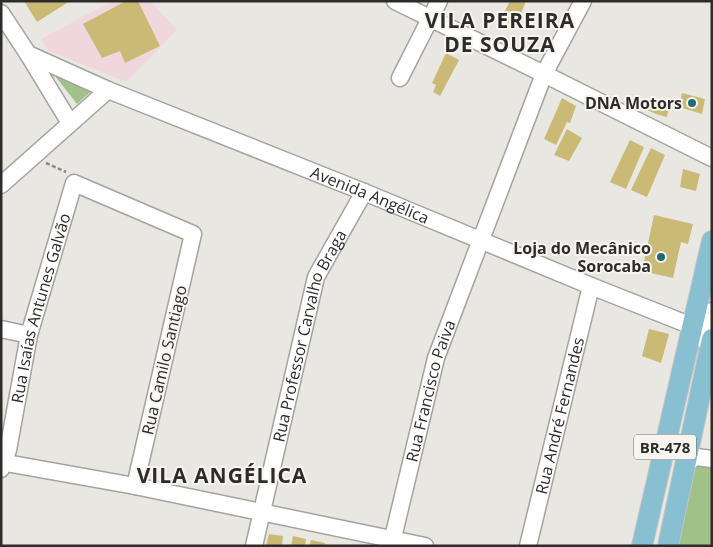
<svg xmlns="http://www.w3.org/2000/svg" width="713" height="547" viewBox="0 0 713 547" font-family="'Open Sans',sans-serif">
  <style>
    .education { fill: #f0d6dd }
    .green { fill: #a0c288 }
    .building { fill: #caba76 }
    .lines { fill: none; stroke-linecap: round; stroke-linejoin: round }
    .minor-casing { stroke: #a4a39e; stroke-width: 19 }
    .major-casing { stroke: #c4c4c4; stroke-width: 22 }
    .path { stroke: #8b8a87; stroke-width: 2.5; stroke-dasharray: 4 2.5; stroke-linecap: butt }
    .minor { stroke: #fff; stroke-width: 16 }
    .major { stroke: #88bfd1; stroke-width: 20 }
    .poi-dot { fill: #206b72; stroke: #f6f5f0; stroke-width: 2 }
    .labels { text-anchor: middle; dominant-baseline: central; stroke-width: 4; stroke-linejoin: round; paint-order: stroke }
    .shield { fill: #f6f5f0; stroke: #696866; stroke-width: 1 }
    .shield-label { font-size: 15px; font-weight: bold; fill: #2d2c2b }
    .poi-label { font-size: 16px; font-weight: bold; fill: #2d2c2b; stroke: #f6f5f0; text-anchor: end }
    .street-label { font-size: 16px; fill: #2d2c2b; stroke: #f6f5f0 }
    .district-label { font-size: 21px; font-weight: bold; letter-spacing: 1px; fill: #2d2c2b; stroke: #f6f5f0 }
  </style>
  <rect width="100%" height="100%" fill="#e8e7e2"/>
  <path class="education" d="M 113,1 L 150,1 L 177,30 L 126,82 L 49,51 L 41,39 Z"/>
  <path class="green" d="M 55,76 L 95,88 L 77,104 Z
    M 712,464 L 712,546 L 674,546 L 692,465 Z"/>
  <path class="building" d="M 24,1 L 70,1 L 37,22 Z
    M 126,1 L 138,1 L 160,46 L 125,63 L 120,51 L 102,58 L 83,24 Z
    M 510,1 L 526,1 L 516,26 L 504,21 L 508,13 L 505,11 Z
    M 446,53 L 459,60 L 440,96 L 433,92 L 436,85 L 432,83 Z
    M 682,93 L 705,99 L 702,114 L 679,107 Z
    M 562,98 L 576,106 L 570,123 L 567,122 L 556,145 L 544,139 Z
    M 649,99 L 669,106 L 667,117 L 656,114 L 645,109 Z
    M 567,129 L 582,138 L 569,161 L 554,155 Z
    M 630,140 L 644,147 L 626,189 L 610,182 Z
    M 651,148 L 665,155 L 647,197 L 631,190 Z
    M 683,169 L 700,174 L 696,191 L 680,187 Z
    M 654,215 L 693,224 L 688,244 L 681,242 L 673,278 L 642,271 Z
    M 649,329 L 669,334 L 661,363 L 642,356 Z
    M 269,534 L 283,536 L 282,546 L 266,546 Z
    M 293,536 L 306,539 L 305,546 L 291,546 Z
    M 311,540 L 325,543 L 324,546 L 309,546 Z"/>
  <g class="lines">
    <g class="minor-casing">
      <g id="minor">
        <path d="M 395,1 L 544,74 L 712,158"/>
        <path id="s1" d="M 1,13 L 28,54 L 108,90 L 364,192 L 591,286 L 712,334"/>
        <path d="M 28,54 L 70,123"/>
        <path d="M 400,78 L 439,1"/>
        <path d="M 1,185 L 108,90"/>
        <path d="M 1,329 L 29,335"/>
        <path d="M 705,341 L 712,311"/>
        <path d="M 1,462 L 135,486 L 425,546"/>
        <path d="M 685,467 L 688,462 L 696,457 L 712,459"/>
        <path id="s2" d="M 1,469 L 8,450 L 29,335 L 74,183 L 193,234 L 135,486"/>
        <path id="s3" d="M 254,546 L 316,277 L 364,192"/>
        <path id="s4" d="M 391,546 L 436,358 L 544,74 L 583,1"/>
        <path id="s5" d="M 528,546 L 591,286"/>
      </g>
    </g>
    <g class="major-casing">
      <path id="major" d="M 642,546 L 712,241
        M 668,546 L 712,339"/>
    </g>
    <path class="path" d="M 46,163 L 66,172"/>
    <use href="#minor" class="minor"/>
    <use href="#major" class="major"/>
  </g>
  <g class="poi-dot">
    <circle cx="692" cy="103" r="5"/>
    <circle cx="661" cy="257" r="5"/>
  </g>
  <g class="labels">
    <rect class="shield" x="634" y="434.5" width="62" height="25" rx="4"/>
    <g class="shield-label">
      <text x="665" y="447">BR-478</text>
    </g>
    <g class="poi-label">
      <text x="682" y="103">DNA Motors</text>
      <text x="651" y="248">Loja do Mecânico<tspan x="651" dy="18">Sorocaba</tspan></text>
    </g>
    <g class="street-label">
      <text stroke="none"><textPath href="#s1" startOffset="419">Avenida Angélica</textPath></text>
      <text stroke="none"><textPath href="#s2" startOffset="166">Rua Isaías Antunes Galvão</textPath></text>
      <text stroke="none"><textPath href="#s3" startOffset="218">Rua Professor Carvalho Braga</textPath></text>
      <text transform="translate(164 360) rotate(-77)">Rua Camilo Santiago</text>
      <text stroke="none"><textPath href="#s4" startOffset="160">Rua Francisco Paiva</textPath></text>
      <text stroke="none"><textPath href="#s5" startOffset="134">Rua André Fernandes</textPath></text>
    </g>
    <g class="district-label">
      <text x="500" y="20">VILA PEREIRA<tspan x="500" dy="24">DE SOUZA</tspan></text>
      <text x="222" y="475">VILA ANGÉLICA</text>
    </g>
  </g>
  <rect width="713" height="547" fill="none" stroke="#2d2c2b" stroke-width="5"/>
</svg>
